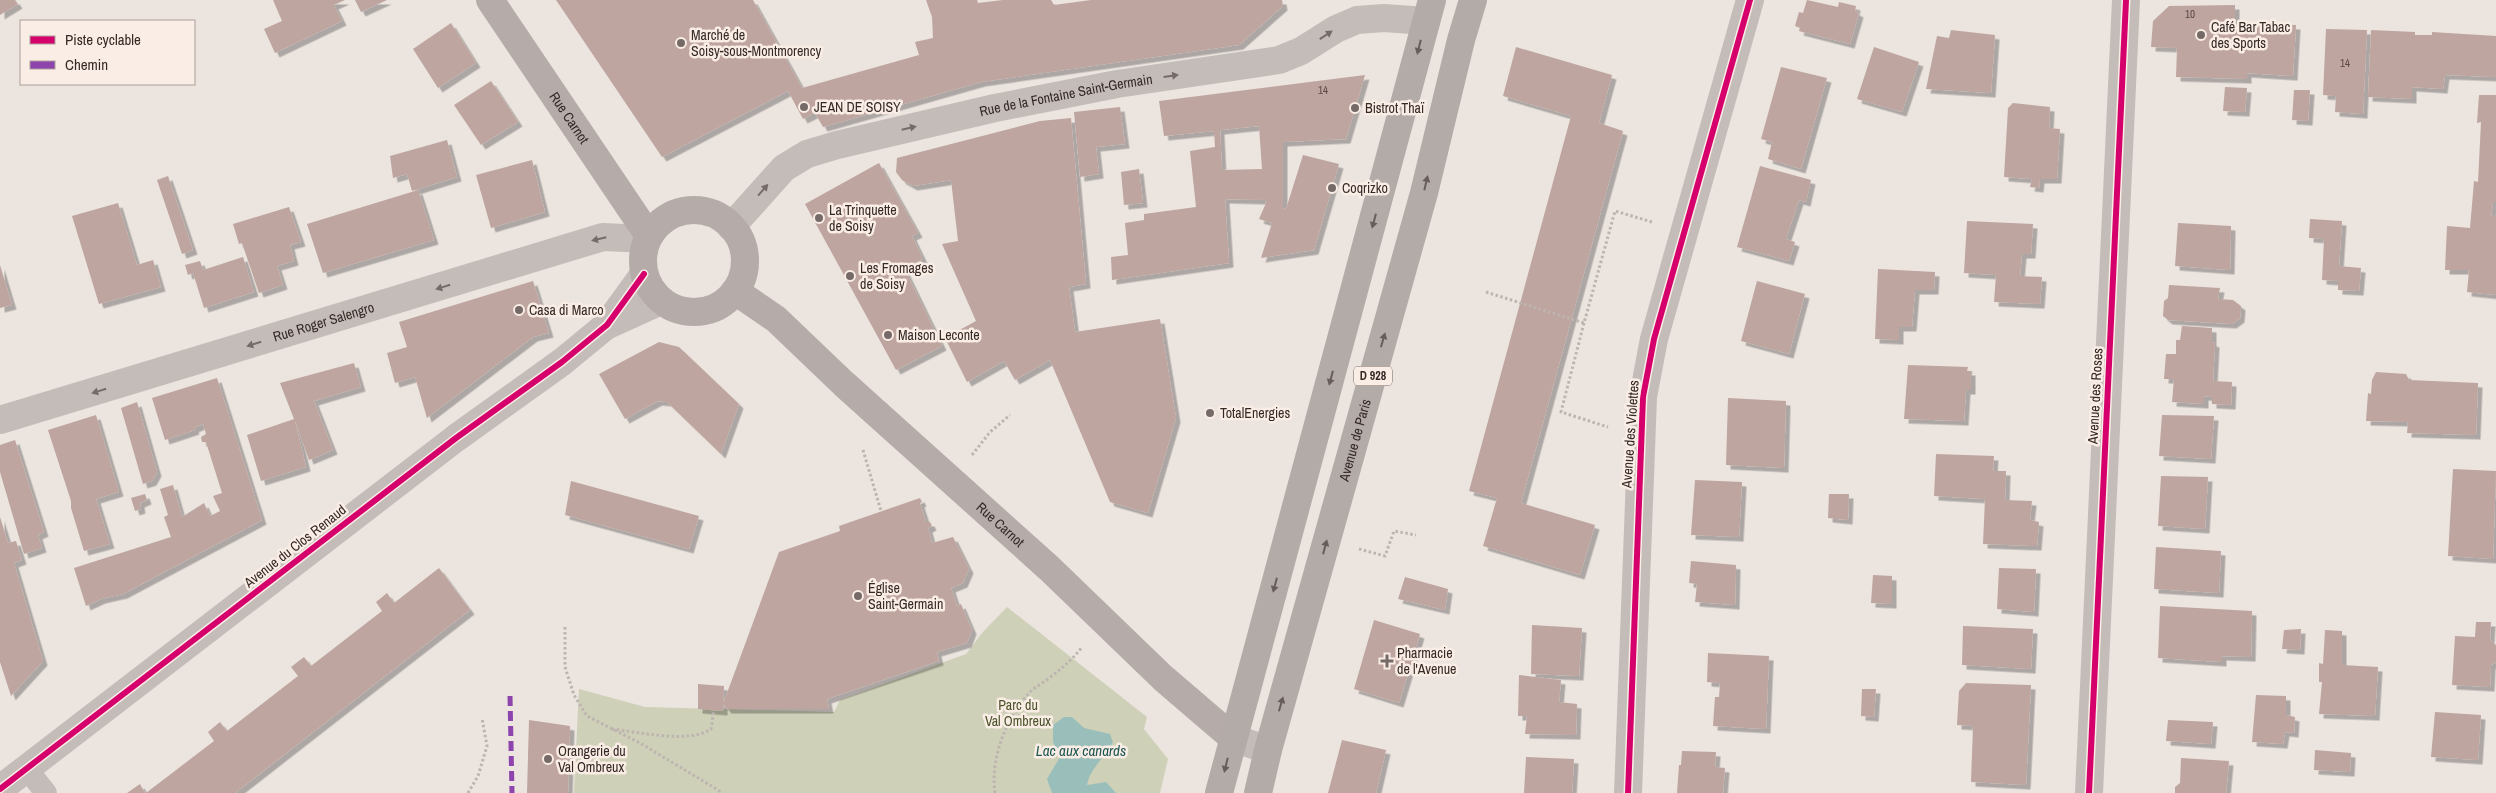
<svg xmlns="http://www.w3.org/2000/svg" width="2496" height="793" viewBox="0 0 2496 793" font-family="'Archivo Narrow',sans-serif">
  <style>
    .green { fill: #cfd0b8 }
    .water { fill: #9abeb9 }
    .building { fill: #bfa5a0; fill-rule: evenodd; filter: url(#shadow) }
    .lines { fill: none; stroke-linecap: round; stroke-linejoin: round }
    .path { stroke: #bdb4b0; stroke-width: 3; stroke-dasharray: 2.5 2.5; stroke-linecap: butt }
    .lane { stroke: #c4bcb8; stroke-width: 22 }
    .street { stroke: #c4bcb8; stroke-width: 28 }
    .secondary { stroke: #b5aca9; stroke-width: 28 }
    .primary { stroke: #b3aba7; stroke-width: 28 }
    .quiet { stroke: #8e44ad; stroke-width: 5; stroke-dasharray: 10 5; stroke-linecap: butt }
    .cycleway-casing { stroke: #f9ede5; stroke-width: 9 }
    .cycleway { stroke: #d6006c; stroke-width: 6 }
    .oneway { fill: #756b68 }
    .oneway2 { fill: #675d5a }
    .poi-dot { fill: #756a67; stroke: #f9ede5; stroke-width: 2 }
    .labels { text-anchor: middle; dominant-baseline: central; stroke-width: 5; stroke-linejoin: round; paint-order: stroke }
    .number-label { font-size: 11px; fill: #584844 }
    .shield { fill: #f9ede5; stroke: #70645f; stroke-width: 1 }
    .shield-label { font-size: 12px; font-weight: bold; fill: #352926 }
    .poi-label { font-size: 14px; fill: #352926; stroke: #f9ede5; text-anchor: start }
    .street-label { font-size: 14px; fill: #352926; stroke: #f9ede5 }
    .park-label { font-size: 14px; fill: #4a532a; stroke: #f9ede5 }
    .water-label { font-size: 15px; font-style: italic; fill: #1c5652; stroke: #f9ede5 }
  </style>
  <defs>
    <filter id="shadow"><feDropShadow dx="4.5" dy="4.5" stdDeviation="0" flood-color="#0004"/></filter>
  </defs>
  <rect width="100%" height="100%" fill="#ebe4df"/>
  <path class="green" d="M 1007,607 L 1147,717 L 1144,729 L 1168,759 L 1160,793 L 574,793 L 579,689 L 645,707 L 834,712 L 840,700 L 966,654 L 982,633 Z"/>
  <path class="water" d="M 1064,717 L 1072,717 L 1084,728 L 1110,734 L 1113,742 C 1104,760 1091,766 1087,785 L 1106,782 L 1116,793 L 1052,793 L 1047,779 L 1060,757 L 1053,742 L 1053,725 Z"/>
  <path class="building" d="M 0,0 L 15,0 L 18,4 L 0,15 Z
    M 273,0 L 345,0 L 334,5 L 342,21 L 275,53 L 264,29 L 282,21 Z
    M 355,0 L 387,0 L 361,12 Z
    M 556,0 L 753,0 L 802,88 L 919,55 L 915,42 L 933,38 L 932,17 L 926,0 L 977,0 L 978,3 L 1003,0 L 1051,0 L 1054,5 L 1091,0 L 1282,0 L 1283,6 L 1239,45 L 981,82 L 823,127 L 815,113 L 803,119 L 788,91 L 662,157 Z
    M 1807,0 L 1838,7 L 1839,2 L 1856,6 L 1855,11 L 1859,13 L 1850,44 L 1799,31 L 1800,28 L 1795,26 L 1799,12 L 1803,13 Z
    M 2235,5 L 2235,23 L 2296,25 L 2293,76 L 2247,73 L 2247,79 L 2176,77 L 2177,48 L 2151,47 L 2153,21 L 2169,6 Z
    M 451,23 L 476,63 L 438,88 L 413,49 Z
    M 2326,29 L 2367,30 L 2363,114 L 2335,112 L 2336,96 L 2323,95 Z
    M 1951,30 L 1995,35 L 1991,93 L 1926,89 L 1937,36 L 1949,38 Z
    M 2371,30 L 2415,32 L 2415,35 L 2432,35 L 2432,32 L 2496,36 L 2496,77 L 2445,75 L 2443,89 L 2412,87 L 2412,99 L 2368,97 Z
    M 1516,47 L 1612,75 L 1599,123 L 1623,131 L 1521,503 L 1595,525 L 1580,575 L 1483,546 L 1497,498 L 1469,491 L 1571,116 L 1503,96 Z
    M 1874,47 L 1919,62 L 1902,112 L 1857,99 Z
    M 1781,67 L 1827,78 L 1801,169 L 1768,159 L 1772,142 L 1761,139 Z
    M 1365,75 L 1346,139 L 1283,142 L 1283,208 L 1286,209 L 1303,155 L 1339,164 L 1314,250 L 1261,258 L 1272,223 L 1259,219 L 1266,203 L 1265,200 L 1225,199 L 1229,263 L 1112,280 L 1111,257 L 1128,255 L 1125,223 L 1144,220 L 1144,214 L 1196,207 L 1190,151 L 1215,147 L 1214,131 L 1164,136 L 1159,101 ZM 1259,126 L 1262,169 L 1222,170 L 1220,130 Z
    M 491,81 L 518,122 L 481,145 L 454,105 Z
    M 2225,87 L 2247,88 L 2245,112 L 2223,111 Z
    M 2294,90 L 2310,90 L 2308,121 L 2292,120 Z
    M 2479,95 L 2496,95 L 2496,202 L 2493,202 L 2491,216 L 2496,216 L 2496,295 L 2467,292 L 2469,270 L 2445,270 L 2447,226 L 2470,228 L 2474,181 L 2478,182 L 2481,122 L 2477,123 Z
    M 2013,103 L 2050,107 L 2049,128 L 2060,129 L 2057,179 L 2040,179 L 2039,188 L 2030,187 L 2032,179 L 2004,177 L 2008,108 Z
    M 1120,107 L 1125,144 L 1096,147 L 1099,174 L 1080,177 L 1074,112 Z
    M 1071,118 L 1086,284 L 1069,287 L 1075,332 L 1160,319 L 1176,418 L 1148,513 L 1110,502 L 1050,360 L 1015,380 L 1004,361 L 967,382 L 945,338 L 976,321 L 942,244 L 958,241 L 951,180 L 913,186 L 902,180 L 896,172 L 897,158 L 1040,121 Z
    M 447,140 L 457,177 L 412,191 L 407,174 L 393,178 L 390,156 Z
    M 532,160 L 545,212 L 491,228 L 476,175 Z
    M 879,163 L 918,233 L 912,236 L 923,259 L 904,268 L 942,346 L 896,370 L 805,204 Z
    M 1760,166 L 1811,180 L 1806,202 L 1799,200 L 1786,239 L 1795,242 L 1789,261 L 1737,247 Z
    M 1139,169 L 1143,203 L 1124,205 L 1121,172 Z
    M 168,176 L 193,250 L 182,254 L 157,180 Z
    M 418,190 L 434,240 L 323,273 L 307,224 Z
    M 118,203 L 137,265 L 153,260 L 161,287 L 99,304 L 72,216 Z
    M 289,207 L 301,242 L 290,245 L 294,261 L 277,266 L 283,285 L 259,293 L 242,243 L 239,244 L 233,224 Z
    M 2310,219 L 2342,221 L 2339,266 L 2361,268 L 2359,291 L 2338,290 L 2338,281 L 2322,280 L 2324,239 L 2309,238 Z
    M 1967,221 L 2033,224 L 2031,254 L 2022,254 L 2020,276 L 2042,277 L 2040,304 L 1994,302 L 1996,275 L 1964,273 Z
    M 2178,223 L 2231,226 L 2230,270 L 2175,266 Z
    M 243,257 L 254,292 L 204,308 L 193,273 L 188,275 L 185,265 L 200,261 L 203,270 Z
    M 0,265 L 12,305 L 0,308 Z
    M 1878,269 L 1935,272 L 1934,290 L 1915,290 L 1912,327 L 1899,327 L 1899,340 L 1875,339 Z
    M 533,281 L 549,333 L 533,337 L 427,418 L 415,377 L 395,383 L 387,353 L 407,347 L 399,322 Z
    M 1757,281 L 1805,294 L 1789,354 L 1741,341 Z
    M 2169,285 L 2220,288 L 2218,299 L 2233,300 L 2241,306 L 2240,318 L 2232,324 L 2168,320 L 2163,316 L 2164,301 L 2168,298 Z
    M 2182,326 L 2212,328 L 2212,342 L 2215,343 L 2213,381 L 2232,382 L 2231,405 L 2212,404 L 2212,397 L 2204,396 L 2204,404 L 2172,402 L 2174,379 L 2164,379 L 2166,354 L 2176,354 L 2176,340 L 2180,340 Z
    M 659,342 L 679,347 L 739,404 L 721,454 L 667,402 L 658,401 L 625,419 L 599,374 Z
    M 354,363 L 361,387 L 314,401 L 333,450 L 309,460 L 295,421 L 306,467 L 261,481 L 247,435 L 294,419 L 280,383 Z
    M 1908,365 L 1968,367 L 1967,371 L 1971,371 L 1971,390 L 1966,390 L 1964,421 L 1904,419 Z
    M 2376,372 L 2406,374 L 2409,380 L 2478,383 L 2476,435 L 2407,433 L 2408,422 L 2366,421 L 2368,393 L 2371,394 L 2372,380 Z
    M 217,378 L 262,520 L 123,594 L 101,599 L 86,606 L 74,568 L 171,537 L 164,517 L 168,515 L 160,489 L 173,485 L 182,517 L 204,503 L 210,516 L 220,511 L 213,496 L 222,493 L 206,442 L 202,442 L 201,437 L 206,434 L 203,424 L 194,428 L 195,430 L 165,440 L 152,398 Z
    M 1728,398 L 1786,401 L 1784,468 L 1726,465 Z
    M 137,402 L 157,472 L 152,481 L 143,484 L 121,408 Z
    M 96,415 L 119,492 L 96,499 L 110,544 L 84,551 L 71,508 L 71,501 L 48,430 Z
    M 2162,415 L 2214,416 L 2211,459 L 2159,456 Z
    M 15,440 L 44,532 L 38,535 L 42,548 L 24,554 L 0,472 L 0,445 Z
    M 1936,454 L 1994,456 L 1993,471 L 2006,471 L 2005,500 L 2032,501 L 2030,520 L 2039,522 L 2037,546 L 1983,544 L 1985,499 L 1934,496 Z
    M 2453,469 L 2496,471 L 2493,559 L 2448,556 Z
    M 2161,476 L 2208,477 L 2205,529 L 2158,526 Z
    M 1695,480 L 1742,482 L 1739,537 L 1691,535 Z
    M 571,481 L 699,516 L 689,549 L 565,515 Z
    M 145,494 L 147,500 L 140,503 L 141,509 L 135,511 L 131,498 Z
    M 1829,494 L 1849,494 L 1848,520 L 1828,518 Z
    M 920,498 L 922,502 L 920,503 L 926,522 L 930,522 L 932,526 L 928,528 L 932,543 L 953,537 L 969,569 L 963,583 L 951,588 L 957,606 L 961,604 L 972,630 L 967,643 L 937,652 L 939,661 L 827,699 L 829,709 L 727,709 L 723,704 L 779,552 L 840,531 L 839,526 Z
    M 0,517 L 8,543 L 16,541 L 22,560 L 14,563 L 43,661 L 11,696 L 0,662 Z
    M 2156,547 L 2221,551 L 2219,593 L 2154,589 Z
    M 1691,561 L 1736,565 L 1735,605 L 1695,602 L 1697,584 L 1689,583 Z
    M 439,568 L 470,610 L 235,793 L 146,793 L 214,741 L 208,732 L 220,722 L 227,731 L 298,676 L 291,667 L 304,657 L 311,666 L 382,611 L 376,602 L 387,593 L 394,603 Z
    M 1999,568 L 2036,569 L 2034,612 L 1997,609 Z
    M 1873,575 L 1892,576 L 1892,604 L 1871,603 Z
    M 1405,577 L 1448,589 L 1445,610 L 1398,599 Z
    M 2160,606 L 2252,611 L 2251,657 L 2222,656 L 2222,662 L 2158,658 Z
    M 1374,620 L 1420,634 L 1399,703 L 1354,689 Z
    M 2476,622 L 2491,622 L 2490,639 L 2496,646 L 2496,662 L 2491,665 L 2490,687 L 2452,685 L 2455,636 L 2475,637 Z
    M 1532,625 L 1582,628 L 1579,676 L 1531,674 Z
    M 1963,626 L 2033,629 L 2031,669 L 1962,665 Z
    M 2301,629 L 2300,650 L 2282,649 L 2284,630 Z
    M 2325,630 L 2342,631 L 2342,665 L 2378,667 L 2375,716 L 2319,714 L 2322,682 L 2319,682 L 2319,663 L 2323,664 Z
    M 1708,653 L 1769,656 L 1766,729 L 1713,726 L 1715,697 L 1719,697 L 1720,683 L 1707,682 Z
    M 1519,675 L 1561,680 L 1559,702 L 1577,704 L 1576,735 L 1525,734 L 1527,716 L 1518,716 Z
    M 1966,683 L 2031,685 L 2026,785 L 1971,782 L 1973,726 L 1957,725 L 1959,691 Z
    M 698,684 L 724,686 L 723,711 L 698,709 Z
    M 1862,689 L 1876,689 L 1874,717 L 1861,716 Z
    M 2256,695 L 2286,696 L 2286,715 L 2295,717 L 2294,733 L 2285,732 L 2283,744 L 2252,742 Z
    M 2435,712 L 2481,715 L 2478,760 L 2431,757 Z
    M 529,720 L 570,726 L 568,793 L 527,793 Z
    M 2168,720 L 2213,722 L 2211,744 L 2166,741 Z
    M 1342,740 L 1386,750 L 1376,793 L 1328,793 Z
    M 2315,750 L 2351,753 L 2350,772 L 2314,770 Z
    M 1682,751 L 1716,752 L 1715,767 L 1725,768 L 1723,793 L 1677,793 L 1679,765 L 1681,765 Z
    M 1526,757 L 1574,759 L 1572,793 L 1524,793 Z
    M 2181,758 L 2229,761 L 2226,793 L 2175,793 L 2175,787 L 2180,783 Z
    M 140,784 L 145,793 L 127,793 Z"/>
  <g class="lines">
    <path class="path" d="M 1486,292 L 1584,323 L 1615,211 L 1652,222
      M 1584,323 L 1561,412 L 1608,427
      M 863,450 L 881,511
      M 972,455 L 990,432 L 1010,415
      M 1359,549 L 1385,556 L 1394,531 L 1416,535
      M 565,627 L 565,667 L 574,695 L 587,716 L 640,743 L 723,793
      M 612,729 C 639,732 689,744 711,729 L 714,710
      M 468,793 L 478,776 L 487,746 L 482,718
      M 995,793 C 990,758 1006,719 1029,693 C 1034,687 1042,684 1048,679 C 1061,669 1072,660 1082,647"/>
    <path class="lane" d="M 27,769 L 46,793"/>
    <g class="street">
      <path id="s1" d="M 731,227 L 784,168 L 807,154 L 837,145 L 995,108 L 1117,84 L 1279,60 L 1301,51 L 1336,29 L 1357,20 L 1384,18 L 1426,21"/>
      <path d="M 608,325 L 661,301"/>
      <path id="s2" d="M 0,420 L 603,237 L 647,239"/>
      <path d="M 1233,738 L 1268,750"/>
      <path d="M 0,789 L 456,438 L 562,362 L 607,325 L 644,274"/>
      <path d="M 1628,793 L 1643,397 L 1654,339 L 1750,0"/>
      <path d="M 2089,793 L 2126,0"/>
    </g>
    <g class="secondary">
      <path id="s3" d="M 490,0 L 649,236"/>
      <circle cx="694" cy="261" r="51"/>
      <path id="s4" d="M 735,291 L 776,319 L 844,384 L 1050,569 L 1163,678 L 1233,738"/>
    </g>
    <g class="primary">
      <path d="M 1219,793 L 1432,0"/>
      <path id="s5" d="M 1258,793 L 1268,750 L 1424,193 L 1461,40 L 1473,0"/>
    </g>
    <path class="quiet" d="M 510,696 L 512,793"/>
    <g class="cycleway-casing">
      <path id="cycleway" d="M 0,789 L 456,438 L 562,362 L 607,325 L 644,274
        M 1628,793 L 1643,397 L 1654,339 L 1750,0
        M 2089,793 L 2126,0"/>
    </g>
    <use href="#cycleway" class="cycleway"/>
  </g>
  <defs><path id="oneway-solid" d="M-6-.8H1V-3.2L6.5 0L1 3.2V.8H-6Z" transform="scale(1.25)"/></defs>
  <g class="oneway">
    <use href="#oneway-solid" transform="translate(1326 35) rotate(-33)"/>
    <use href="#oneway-solid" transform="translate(1171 76) rotate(-8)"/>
    <use href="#oneway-solid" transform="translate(909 128) rotate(-13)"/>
    <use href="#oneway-solid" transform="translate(763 190) rotate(-49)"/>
    <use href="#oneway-solid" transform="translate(599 239) rotate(167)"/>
    <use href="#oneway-solid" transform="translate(443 287) rotate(163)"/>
    <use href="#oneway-solid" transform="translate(254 344) rotate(163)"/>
    <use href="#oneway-solid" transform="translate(99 391) rotate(163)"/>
  </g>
  <g class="oneway2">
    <use href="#oneway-solid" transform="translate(1419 47) rotate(104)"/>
    <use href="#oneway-solid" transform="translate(1426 183) rotate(-77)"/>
    <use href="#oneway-solid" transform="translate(1374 221) rotate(105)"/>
    <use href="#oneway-solid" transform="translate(1383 340) rotate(-74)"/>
    <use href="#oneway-solid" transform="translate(1331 378) rotate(105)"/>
    <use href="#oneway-solid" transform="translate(1325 547) rotate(-75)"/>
    <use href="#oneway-solid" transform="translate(1275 585) rotate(105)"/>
    <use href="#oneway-solid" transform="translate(1281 704) rotate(-74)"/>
    <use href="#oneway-solid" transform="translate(1226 765) rotate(104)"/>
  </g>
  <g class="poi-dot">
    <circle cx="2201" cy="35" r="5"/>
    <circle cx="681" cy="43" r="5"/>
    <circle cx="804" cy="107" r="5"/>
    <circle cx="1355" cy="108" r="5"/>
    <circle cx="1332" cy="188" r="5"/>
    <circle cx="819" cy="218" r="5"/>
    <circle cx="850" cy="276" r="5"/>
    <circle cx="519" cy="310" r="5"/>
    <circle cx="888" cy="335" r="5"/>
    <circle cx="1210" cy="413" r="5"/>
    <circle cx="858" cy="596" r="5"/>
    <path d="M1384.5 653.5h5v5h5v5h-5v5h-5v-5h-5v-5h5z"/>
    <circle cx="548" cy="759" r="5"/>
  </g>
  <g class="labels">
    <g class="number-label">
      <text x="2190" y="14">10</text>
      <text x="2345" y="63">14</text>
      <text x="1323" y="90">14</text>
    </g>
    <rect class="shield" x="1354" y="366.5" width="38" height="19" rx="4"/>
    <g class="shield-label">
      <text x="1373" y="376">D 928</text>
    </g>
    <g class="poi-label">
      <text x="2211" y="27">Café Bar Tabac<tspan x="2211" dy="16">des Sports</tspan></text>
      <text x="691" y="35">Marché de<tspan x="691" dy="16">Soisy-sous-Montmorency</tspan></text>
      <text x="814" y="107">JEAN DE SOISY</text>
      <text x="1365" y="108">Bistrot Thaï</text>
      <text x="1342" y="188">Coqrizko</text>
      <text x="829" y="210">La Trinquette<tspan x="829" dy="16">de Soisy</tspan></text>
      <text x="860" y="268">Les Fromages<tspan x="860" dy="16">de Soisy</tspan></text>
      <text x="529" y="310">Casa di Marco</text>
      <text x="898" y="335">Maison Leconte</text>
      <text x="1220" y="413">TotalEnergies</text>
      <text x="868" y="588">Église<tspan x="868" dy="16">Saint-Germain</tspan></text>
      <text x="1397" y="653">Pharmacie<tspan x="1397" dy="16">de l'Avenue</tspan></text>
      <text x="558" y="751">Orangerie du<tspan x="558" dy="16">Val Ombreux</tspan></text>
    </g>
    <g class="street-label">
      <text stroke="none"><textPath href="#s1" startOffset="372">Rue de la Fontaine Saint-Germain</textPath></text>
      <text stroke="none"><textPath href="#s3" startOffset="142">Rue Carnot</textPath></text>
      <text stroke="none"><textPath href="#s2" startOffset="338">Rue Roger Salengro</textPath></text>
      <text transform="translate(2095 396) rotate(-87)">Avenue des Roses</text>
      <text transform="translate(1630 434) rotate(-86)">Avenue des Violettes</text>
      <text stroke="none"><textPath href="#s5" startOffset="366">Avenue de Paris</textPath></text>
      <text stroke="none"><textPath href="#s4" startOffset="354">Rue Carnot</textPath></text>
      <text transform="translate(295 546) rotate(-38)">Avenue du Clos Renaud</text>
    </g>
    <g class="park-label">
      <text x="1018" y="705">Parc du<tspan x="1018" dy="16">Val Ombreux</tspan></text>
    </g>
    <g class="water-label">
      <text x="1081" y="750">Lac aux canards</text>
    </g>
  </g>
  <rect x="20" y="20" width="175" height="65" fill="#f9ede5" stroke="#ab9f99"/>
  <rect x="30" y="36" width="25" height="8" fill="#d6006c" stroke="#ab9f99"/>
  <text x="65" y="45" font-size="15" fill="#352926">Piste cyclable</text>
  <rect x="30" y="61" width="25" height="8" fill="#8e44ad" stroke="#ab9f99"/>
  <text x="65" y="70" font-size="15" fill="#352926">Chemin</text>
</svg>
